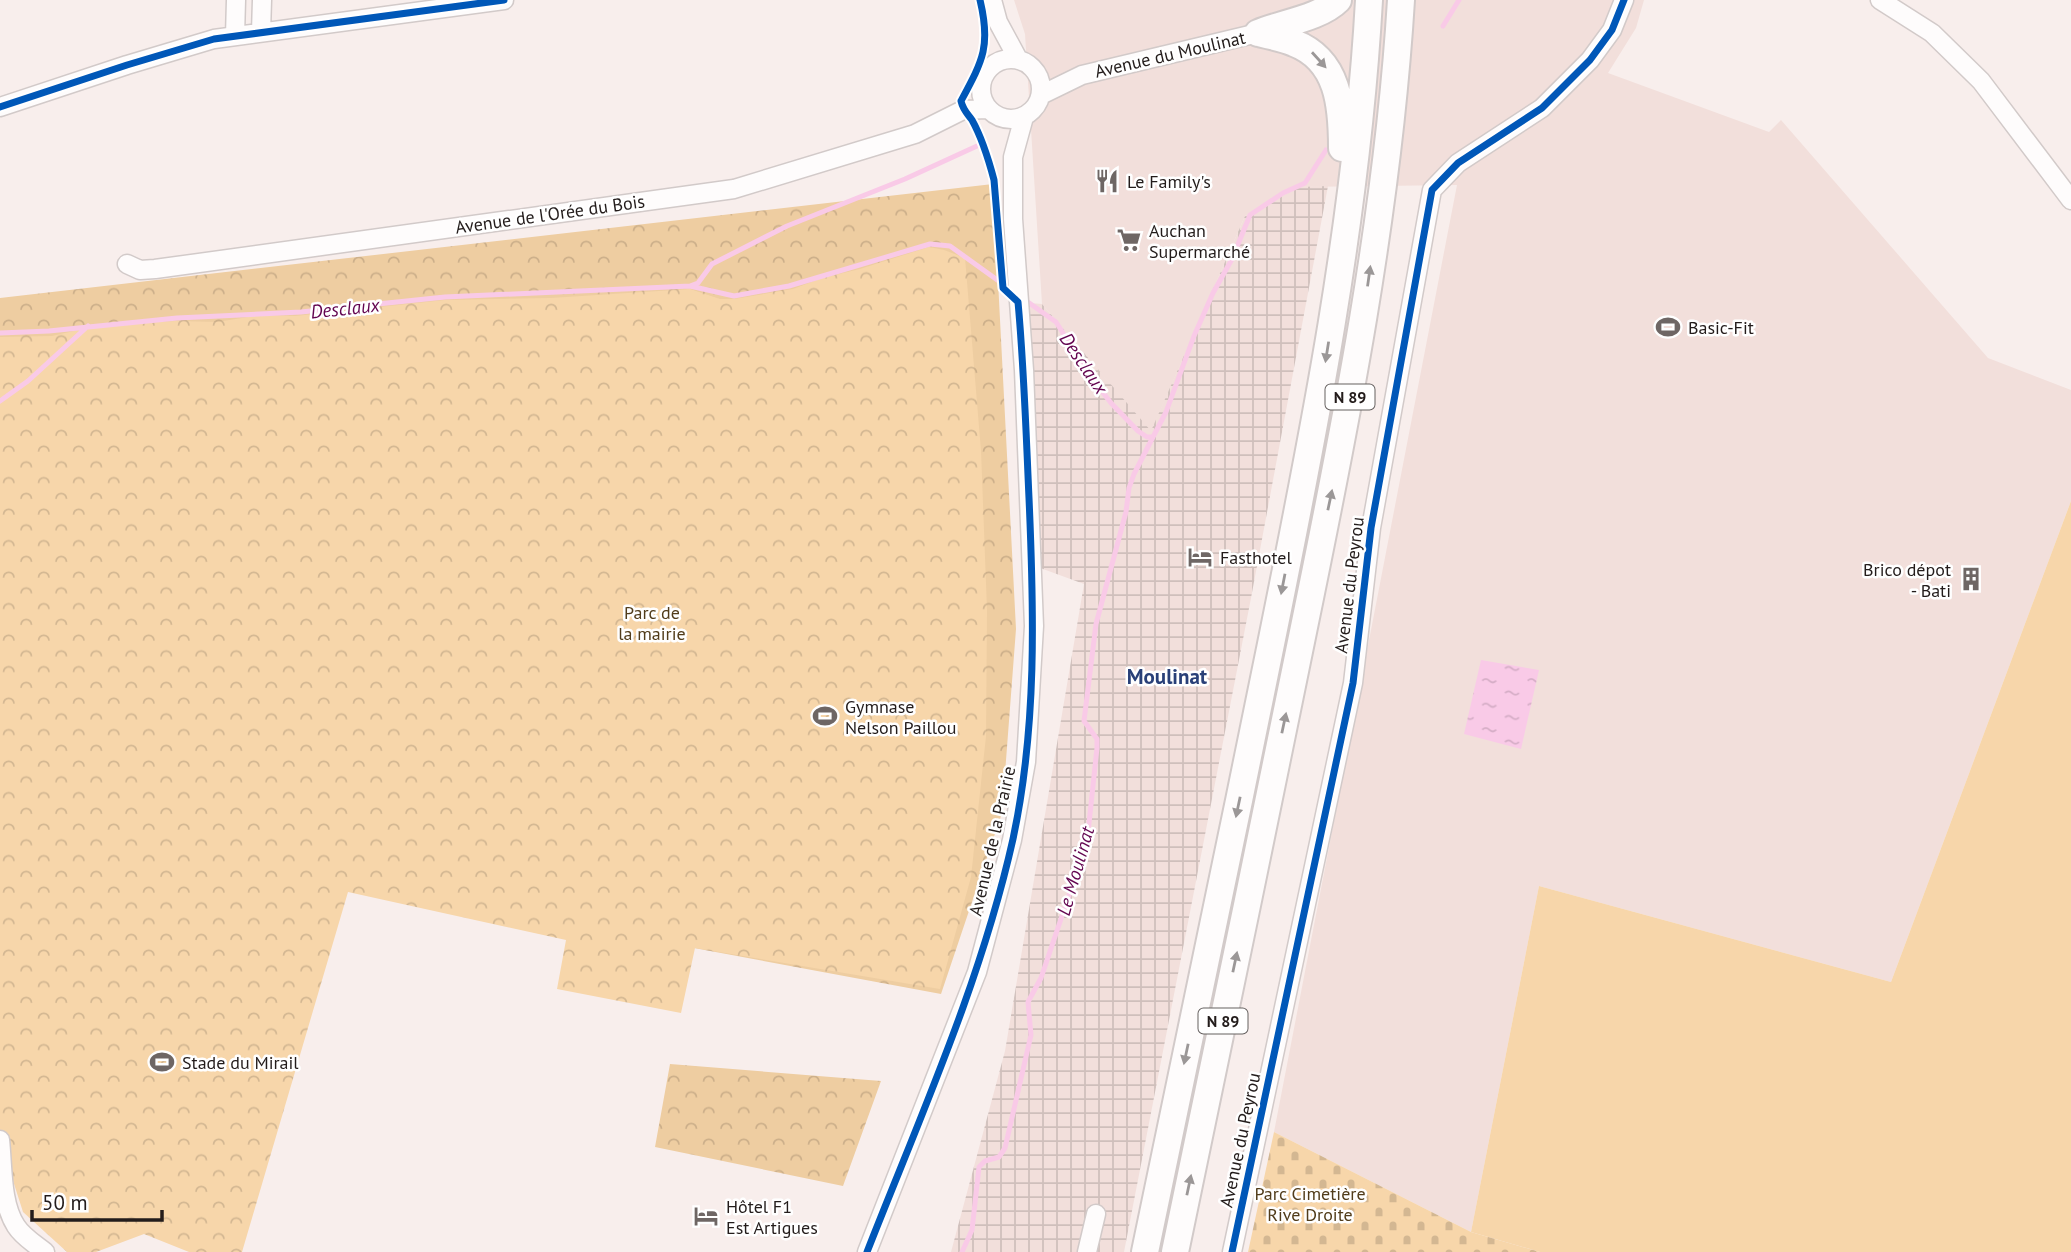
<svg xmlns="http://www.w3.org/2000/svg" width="2071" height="1252" viewBox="0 0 2071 1252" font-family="'PT Sans',sans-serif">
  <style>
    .built { fill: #f2dfdb }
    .industrial { fill: url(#industrial-grid) }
    .grass { fill: #f7d6aa }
    .forest { fill: url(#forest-crowns) }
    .cemetery { fill: url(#cemetery-stones) }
    .park { fill: url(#park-crowns) }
    .water { fill: url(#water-ripples) }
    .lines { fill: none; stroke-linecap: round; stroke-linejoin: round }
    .stream { stroke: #f9cae7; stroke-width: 5 }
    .minor-casing { stroke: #d2cac9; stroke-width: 21 }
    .highway-casing { stroke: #d2cac9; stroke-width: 30 }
    .minor { stroke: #fefcfc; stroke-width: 18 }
    .highway { stroke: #fefcfc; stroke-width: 26 }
    .cycleway-casing { stroke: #fff; stroke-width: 11 }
    .cycleway { stroke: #0057b8; stroke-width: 7 }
    .oneway { fill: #9b9797 }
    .labels { text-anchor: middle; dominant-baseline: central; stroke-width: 5; stroke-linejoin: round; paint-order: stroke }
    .shield { fill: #fff; stroke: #65605f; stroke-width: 2 }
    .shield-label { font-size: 16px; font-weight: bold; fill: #231c1b }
    .street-label { font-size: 18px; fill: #231c1b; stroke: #fff }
    .poi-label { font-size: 18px; fill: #231c1b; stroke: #fff; text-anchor: start }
    .park-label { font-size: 18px; fill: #513c1a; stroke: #fff }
    .water-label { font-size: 19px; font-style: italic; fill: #630550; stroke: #fff }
    .quarter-label { font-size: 21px; font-weight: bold; fill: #294078; stroke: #fff }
  </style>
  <defs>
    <pattern id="industrial-grid" width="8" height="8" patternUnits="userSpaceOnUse" patternTransform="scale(1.75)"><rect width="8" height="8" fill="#f2dfdb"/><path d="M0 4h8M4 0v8" fill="none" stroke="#cfbfbb"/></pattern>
    <pattern id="forest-crowns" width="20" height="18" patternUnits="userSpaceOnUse" patternTransform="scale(1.75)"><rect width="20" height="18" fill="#eecda1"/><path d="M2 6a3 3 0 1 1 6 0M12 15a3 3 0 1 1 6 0" fill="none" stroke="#ccaf8a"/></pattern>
    <pattern id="cemetery-stones" width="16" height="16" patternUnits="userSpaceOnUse" patternTransform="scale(1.75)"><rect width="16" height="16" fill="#f7d6aa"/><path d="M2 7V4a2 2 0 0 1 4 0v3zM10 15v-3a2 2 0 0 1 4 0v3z" fill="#d3b792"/></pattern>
    <pattern id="park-crowns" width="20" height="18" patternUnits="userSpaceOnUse" patternTransform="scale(1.75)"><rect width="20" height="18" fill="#f7d6aa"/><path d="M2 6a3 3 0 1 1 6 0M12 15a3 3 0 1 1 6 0" fill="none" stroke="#d3b792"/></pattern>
    <pattern id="water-ripples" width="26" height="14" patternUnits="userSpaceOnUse" patternTransform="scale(1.75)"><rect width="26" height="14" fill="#f9cae7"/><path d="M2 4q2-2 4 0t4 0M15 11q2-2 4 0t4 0" fill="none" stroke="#d5adc6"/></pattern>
  </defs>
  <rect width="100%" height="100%" fill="#f8eeec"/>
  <path class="built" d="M 1014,0 L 1644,0 L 1636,28 L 1608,73 L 1769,132 L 1781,120 L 1988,358 L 2071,390 L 2071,501 L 1891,982 L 1539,886 L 1471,1232 L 1274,1132 L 1457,185 L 1299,187 L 1245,216 L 1151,432 L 1042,304 L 1025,34 Z"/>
  <path class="industrial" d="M 1328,186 L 1251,598 L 1124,1252 L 951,1252 L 1005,1051 L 1084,584 L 1032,565 L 1018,302 L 1042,304 L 1151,431 L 1245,216 L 1299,187 Z"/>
  <path class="grass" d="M 2071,501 L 2071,1252 L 1540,1252 L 1471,1232 L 1539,886 L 1891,982 Z"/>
  <path class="forest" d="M 993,184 L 1016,629 L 1002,813 L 941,994 L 694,948 L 0,470 L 0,298 Z
    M 670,1064 L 881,1081 L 843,1186 L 655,1147 Z"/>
  <path class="cemetery" d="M 1274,1132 L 1471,1232 L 1540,1252 L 1248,1252 Z"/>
  <path class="park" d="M 929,247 L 944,250 L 965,258 L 981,451 L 987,610 L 986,736 L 971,877 L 940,989 L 695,948 L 681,1013 L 557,989 L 566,940 L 348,892 L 242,1252 L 189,1252 L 144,1234 L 96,1252 L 67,1252 L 23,1212 L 0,1140 L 0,337 L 52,336 L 87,328 L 130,324 L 175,321 L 217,322 L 260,315 L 295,316 L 445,300 L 551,298 L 690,289 L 720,299 L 734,299 L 793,289 L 822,278 L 860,269 Z"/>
  <path class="water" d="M 1481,660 L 1539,670 L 1521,749 L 1464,734 Z"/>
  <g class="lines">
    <path class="stream" d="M 1443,26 L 1459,0
      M 690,286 L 698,283 L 712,264 L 787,226 L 905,179 L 977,146
      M 1025,300 L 1056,322 L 1091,377 L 1111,403 L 1138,431 L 1147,437 L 1153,437 L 1166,412 L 1194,336 L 1213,293 L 1232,259 L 1250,215 L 1283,193 L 1305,183 L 1326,150
      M 0,333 L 49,331 L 177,318 L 301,312 L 445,297 L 690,286 L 734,296 L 789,286 L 930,244 L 950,246 L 1014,292
      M 0,401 L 28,381 L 88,326
      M 962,1252 L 972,1230 L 979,1167 L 985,1161 L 999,1157 L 1005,1148 L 1031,1035 L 1028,1002 L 1041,978 L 1087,842 L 1097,748 L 1097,739 L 1084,721 L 1096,624 L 1126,512 L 1129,488 L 1134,474 L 1153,437"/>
    <g class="minor-casing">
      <path id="minor" d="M 992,0 L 998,22 L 1018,59
        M 1880,0 L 1932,33 L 1981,81 L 2071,200
        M 261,32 L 262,0
        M 235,36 L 236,0
        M981 89a30 30 0 1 1 60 0a30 30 0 1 1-60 0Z
        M 1041,95 L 1082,75 L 1258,33
        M 0,107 L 127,65 L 214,39 L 504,0
        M 127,264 L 140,270 L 155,269 L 734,189 L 915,134 L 963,110 L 987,109
        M 0,1140 C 3,1167 1,1203 16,1226 C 23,1237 35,1244 45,1252
        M 867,1252 L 977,972 L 1012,840 L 1026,762 L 1034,626 L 1024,370 L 1013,219 L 1013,157 L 1024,117
        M 1087,1252 L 1096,1214
        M 1232,1252 L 1353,683 L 1371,528 L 1432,190 L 1458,163 L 1542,108 L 1590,60 L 1612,30 L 1624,0"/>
    </g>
    <g class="highway-casing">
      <path id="highway" d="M 1258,33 C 1270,36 1283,38 1294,43 C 1339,60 1342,107 1342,148
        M 1258,33 C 1282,23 1320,18 1338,0
        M 1145,1252 C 1187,1050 1230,847 1271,644 C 1314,432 1357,217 1369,0
        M 1175,1252 C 1218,1045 1261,839 1303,632 C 1346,423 1388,213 1401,0"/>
    </g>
    <use href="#minor" class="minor"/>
    <use href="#highway" class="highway"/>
    <g class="cycleway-casing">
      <path id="cycleway" d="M 0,107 L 127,65 L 214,39 L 504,0
        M 867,1252 C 920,1117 981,982 1013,839 C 1037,727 1034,612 1029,498 C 1026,432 1024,367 1018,302 L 1003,288 L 994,180 C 989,161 982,138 972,120 C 967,113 963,110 961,101 C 983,60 991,46 980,0
        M 1232,1252 L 1353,683 L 1371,528 L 1432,190 L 1458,163 L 1542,108 L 1590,60 L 1612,30 L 1624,0"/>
    </g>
    <use href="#cycleway" class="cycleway"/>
  </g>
  <defs><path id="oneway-solid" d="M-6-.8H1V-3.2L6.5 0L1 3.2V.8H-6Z" transform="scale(1.75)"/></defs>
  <g class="oneway">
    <use href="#oneway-solid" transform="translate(1319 60) rotate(48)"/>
    <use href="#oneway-solid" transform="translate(1369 276) rotate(-82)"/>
    <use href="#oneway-solid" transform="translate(1327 352) rotate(99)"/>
    <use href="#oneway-solid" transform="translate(1330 500) rotate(-78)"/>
    <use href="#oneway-solid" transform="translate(1283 584) rotate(101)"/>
    <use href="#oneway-solid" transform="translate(1284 723) rotate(-78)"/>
    <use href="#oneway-solid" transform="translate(1238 807) rotate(102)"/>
    <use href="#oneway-solid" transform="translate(1235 962) rotate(-78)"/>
    <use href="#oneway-solid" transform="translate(1186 1054) rotate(102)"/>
    <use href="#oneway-solid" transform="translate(1189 1185) rotate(-78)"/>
  </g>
  <defs>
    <g id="restaurant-bare" transform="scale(1.89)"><path d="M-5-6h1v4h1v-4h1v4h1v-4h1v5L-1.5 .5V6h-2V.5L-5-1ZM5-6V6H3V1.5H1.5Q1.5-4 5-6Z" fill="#6e6664" stroke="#fff" stroke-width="2.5" paint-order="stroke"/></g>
    <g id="supermarket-bare" transform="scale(1.89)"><path d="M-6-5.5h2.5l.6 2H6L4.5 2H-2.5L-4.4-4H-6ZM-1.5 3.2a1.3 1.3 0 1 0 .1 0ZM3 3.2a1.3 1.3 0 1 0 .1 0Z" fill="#6e6664" stroke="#fff" stroke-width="2.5" paint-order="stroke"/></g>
    <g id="stadium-bare" transform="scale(1.89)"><path d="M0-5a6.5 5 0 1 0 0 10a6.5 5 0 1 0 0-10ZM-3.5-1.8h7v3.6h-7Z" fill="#6e6664" stroke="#fff" stroke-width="2.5" paint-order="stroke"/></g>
    <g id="hotel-bare" transform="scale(1.89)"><path d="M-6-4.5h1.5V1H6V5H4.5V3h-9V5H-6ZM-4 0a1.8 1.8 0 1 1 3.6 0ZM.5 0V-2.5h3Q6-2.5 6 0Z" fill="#6e6664" stroke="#fff" stroke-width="2.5" paint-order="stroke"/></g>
    <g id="building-bare" transform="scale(1.89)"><path d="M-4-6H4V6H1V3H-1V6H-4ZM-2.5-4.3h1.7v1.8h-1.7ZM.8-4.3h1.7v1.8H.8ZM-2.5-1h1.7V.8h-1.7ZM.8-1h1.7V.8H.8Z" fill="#6e6664" stroke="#fff" stroke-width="2.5" paint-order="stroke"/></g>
  </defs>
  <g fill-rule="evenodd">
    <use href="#restaurant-bare" x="1107" y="181"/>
    <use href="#supermarket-bare" x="1129" y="240"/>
    <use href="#stadium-bare" x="1668" y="327"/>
    <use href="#hotel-bare" x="1200" y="557"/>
    <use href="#building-bare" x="1971" y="579"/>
    <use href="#stadium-bare" x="825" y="716"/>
    <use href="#stadium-bare" x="162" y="1062"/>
    <use href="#hotel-bare" x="706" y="1216"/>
  </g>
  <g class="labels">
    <g class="shield">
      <rect x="1325.5" y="384.5" width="49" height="25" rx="5"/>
      <rect x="1198.5" y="1008.5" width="49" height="25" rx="5"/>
    </g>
    <g class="shield-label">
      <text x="1350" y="397">N 89</text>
      <text x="1223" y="1021">N 89</text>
    </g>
    <g class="street-label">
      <text transform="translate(1170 54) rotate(-13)">Avenue du Moulinat</text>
      <text transform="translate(550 214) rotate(-8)">Avenue de l'Orée du Bois</text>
      <text transform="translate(1349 585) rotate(-83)">Avenue du Peyrou</text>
      <text transform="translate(992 841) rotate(-77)">Avenue de la Prairie</text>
      <text transform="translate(1240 1140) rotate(-78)">Avenue du Peyrou</text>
    </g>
    <g class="poi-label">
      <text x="1127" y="181">Le Family's</text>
      <text x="1149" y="230">Auchan<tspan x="1149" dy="21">Supermarché</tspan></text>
      <text x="1688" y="327">Basic-Fit</text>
      <text x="1220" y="557">Fasthotel</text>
      <text x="1951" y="569" text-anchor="end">Brico dépot<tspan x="1951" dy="21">- Bati</tspan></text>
      <text x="845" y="706">Gymnase<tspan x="845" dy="21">Nelson Paillou</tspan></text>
      <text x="182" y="1062">Stade du Mirail</text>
      <text x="726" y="1206">Hôtel F1<tspan x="726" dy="21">Est Artigues</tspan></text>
    </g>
    <g class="park-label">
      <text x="652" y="612">Parc de<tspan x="652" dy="21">la mairie</tspan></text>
      <text x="1310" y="1193">Parc Cimetière<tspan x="1310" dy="21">Rive Droite</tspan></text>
    </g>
    <g class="water-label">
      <text transform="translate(345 308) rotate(-6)">Desclaux</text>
      <text transform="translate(1084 363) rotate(56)">Desclaux</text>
      <text transform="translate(1075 871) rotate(-74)">Le Moulinat</text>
    </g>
    <g class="quarter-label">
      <text x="1167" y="676">Moulinat</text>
    </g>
  </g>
  <path d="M32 1210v10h130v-10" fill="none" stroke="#231c1b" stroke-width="3.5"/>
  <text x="42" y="1210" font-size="21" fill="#231c1b" stroke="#ffffff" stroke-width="5" paint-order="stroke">50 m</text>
</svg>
